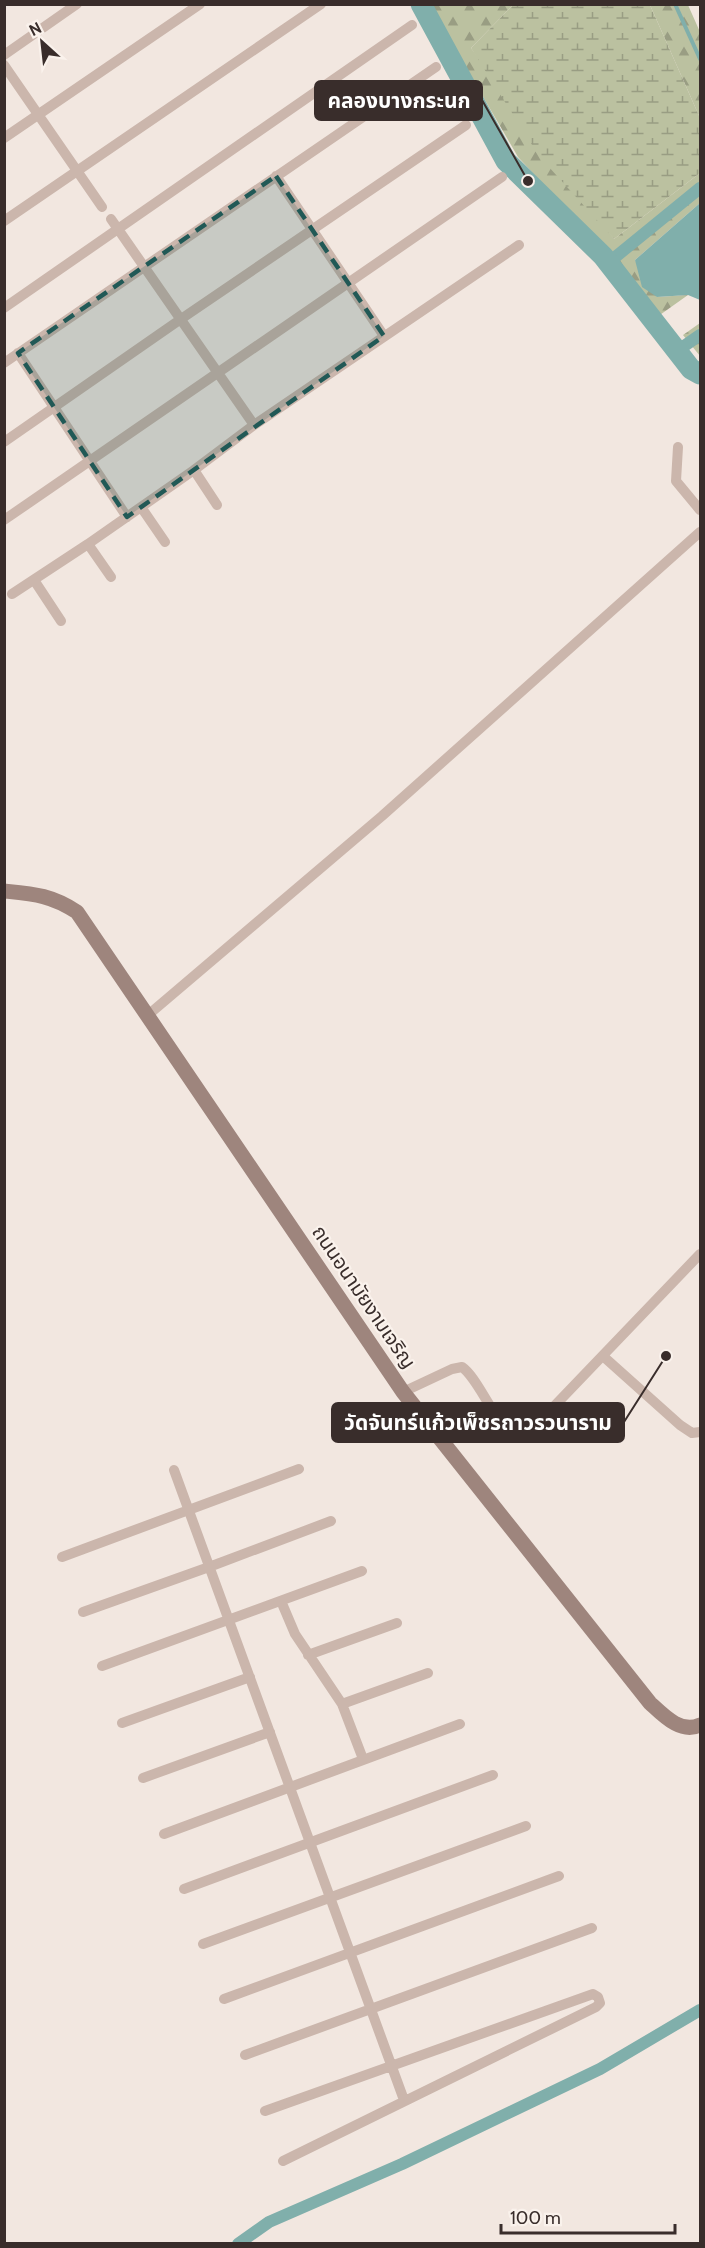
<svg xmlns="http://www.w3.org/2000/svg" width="705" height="2248" viewBox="0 0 705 2248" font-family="Cabin,'Noto Sans Thai',sans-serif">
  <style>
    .forest { fill: url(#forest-firs) }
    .wetland { fill: url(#wetland-marsh) }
    .water { fill: #80afab }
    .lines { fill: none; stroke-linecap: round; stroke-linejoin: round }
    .stream { stroke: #80afab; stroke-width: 4 }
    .canal { stroke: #80afab; stroke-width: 12 }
    .river { stroke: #80afab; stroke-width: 21 }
    .street { stroke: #cbb6ac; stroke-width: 10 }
    .secondary { stroke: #9e857d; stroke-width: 15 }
    .marked { fill: #215956; fill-opacity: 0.2; stroke: #215956; stroke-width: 4.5; stroke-dasharray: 12 8; stroke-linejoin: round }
    .labels { text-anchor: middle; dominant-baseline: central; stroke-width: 4.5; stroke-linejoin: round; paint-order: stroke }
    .street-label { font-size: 20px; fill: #392d2b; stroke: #faf2ec }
    .leader { fill: none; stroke: #392d2b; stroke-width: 2 }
    .callout-dot { fill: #392d2b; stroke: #faf2ec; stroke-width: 2 }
    .callout { fill: #392d2b; stroke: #392d2b; stroke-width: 2 }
    .callout-label { font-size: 21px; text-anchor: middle; font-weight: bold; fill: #fff }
  </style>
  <defs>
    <pattern id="forest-firs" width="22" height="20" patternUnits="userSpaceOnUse" patternTransform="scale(1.5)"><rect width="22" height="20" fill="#bbc1a0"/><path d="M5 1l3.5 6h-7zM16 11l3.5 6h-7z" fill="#999d83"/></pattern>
    <pattern id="wetland-marsh" width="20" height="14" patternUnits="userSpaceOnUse" patternTransform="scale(1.5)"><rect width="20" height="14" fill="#bbc1a0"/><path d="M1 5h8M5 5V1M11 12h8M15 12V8" fill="none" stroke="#999d83"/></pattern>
  </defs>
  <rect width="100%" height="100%" fill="#f2e7e0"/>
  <path class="forest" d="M 430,5 L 513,5 L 471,48 L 614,239 L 700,173 L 700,203 L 635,260 L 657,297 L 688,295 L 657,317 L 607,253 L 518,157 Z
    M 650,5 L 688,5 L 700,32 L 700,118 Z"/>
  <path class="wetland" d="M 513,5 L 650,5 L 700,118 L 700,173 L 614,239 L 539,156 L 471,48 Z
    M 700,323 L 700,356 L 683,335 Z"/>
  <path class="water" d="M 700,203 L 700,300 L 688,295 L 657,297 L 642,287 L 635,260 Z"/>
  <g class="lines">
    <path class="stream" d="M 675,4 L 700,59"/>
    <path class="canal" d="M 608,263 L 700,188
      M 677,351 L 700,335
      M 238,2244 L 269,2222 L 402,2164 L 600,2069 L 700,2010"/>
    <path class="river" d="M 421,4 L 506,161 L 603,256 L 691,369 L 700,374"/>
    <path class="street" d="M 4,55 L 77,4
      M 4,65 L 102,207
      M 4,138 L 200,4
      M 276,176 L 384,336
      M 111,219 L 254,425
      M 4,221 L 321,4
      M 4,308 L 412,25
      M 18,353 L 127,517
      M 4,363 L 436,67
      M 4,442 L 181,319 L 466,125
      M 678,447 L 676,481 L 700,510
      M 194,470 L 217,505
      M 141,507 L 165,542
      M 4,520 L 502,177
      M 88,544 L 111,577
      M 34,580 L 61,621
      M 12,594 L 88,544 L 194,470 L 254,425 L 519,245
      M 148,1015 L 382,816 L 700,532
      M 604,1357 L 680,1425 L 692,1433 L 700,1432
      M 403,1392 L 452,1369 L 462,1367 C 481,1380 498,1435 520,1433 C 527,1432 534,1425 540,1421 L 700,1254
      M 174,1470 L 404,2100
      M 62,1557 L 299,1469
      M 281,1601 L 295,1634 L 342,1704 L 363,1759
      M 83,1612 L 209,1567 L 331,1521
      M 308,1655 L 397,1623
      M 102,1666 L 362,1571
      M 342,1704 L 428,1673
      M 122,1723 L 250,1677
      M 143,1778 L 270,1732
      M 164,1834 L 460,1724
      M 184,1889 L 493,1775
      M 203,1944 L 526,1826
      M 224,1999 L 559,1876
      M 245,2055 L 592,1928
      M 265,2111 L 593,1994 L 598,1997 L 600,2003 L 596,2007 L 283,2161"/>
    <path class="secondary" d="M 4,891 C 34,894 51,895 77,912 L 403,1392 L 650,1703 C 664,1716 681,1734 700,1725"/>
  </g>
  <path class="marked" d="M 276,176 L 384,336 L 127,517 L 18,353 Z"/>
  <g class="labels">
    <g class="street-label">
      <text transform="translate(364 1297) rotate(56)">ถนนอนามัยงามเจริญ</text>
    </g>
  </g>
  <path class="leader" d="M528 181L482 100M666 1356L624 1422"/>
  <g class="callout-dot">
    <circle cx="528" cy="181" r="6"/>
    <circle cx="666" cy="1356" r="6"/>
  </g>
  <g class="callout">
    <rect x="315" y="81" width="167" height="39" rx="6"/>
    <rect x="332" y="1403" width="292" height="39" rx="6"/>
  </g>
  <g class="callout-label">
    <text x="399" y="108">คลองบางกระนก</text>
    <text x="478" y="1430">วัดจันทร์แก้วเพ็ชรถาวรวนาราม</text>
  </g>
  <rect width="705" height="2248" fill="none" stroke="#392d2b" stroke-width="12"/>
  <g transform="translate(42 42) rotate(333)" stroke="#faf2ec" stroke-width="4.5" paint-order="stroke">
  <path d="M0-4.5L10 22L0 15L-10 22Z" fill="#392d2b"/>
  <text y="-9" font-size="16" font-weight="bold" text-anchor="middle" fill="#392d2b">N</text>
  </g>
  <path d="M501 2224v9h174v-9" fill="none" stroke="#392d2b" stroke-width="3"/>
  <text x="510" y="2224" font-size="18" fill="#392d2b" stroke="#faf2ec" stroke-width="4.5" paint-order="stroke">100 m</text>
</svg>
